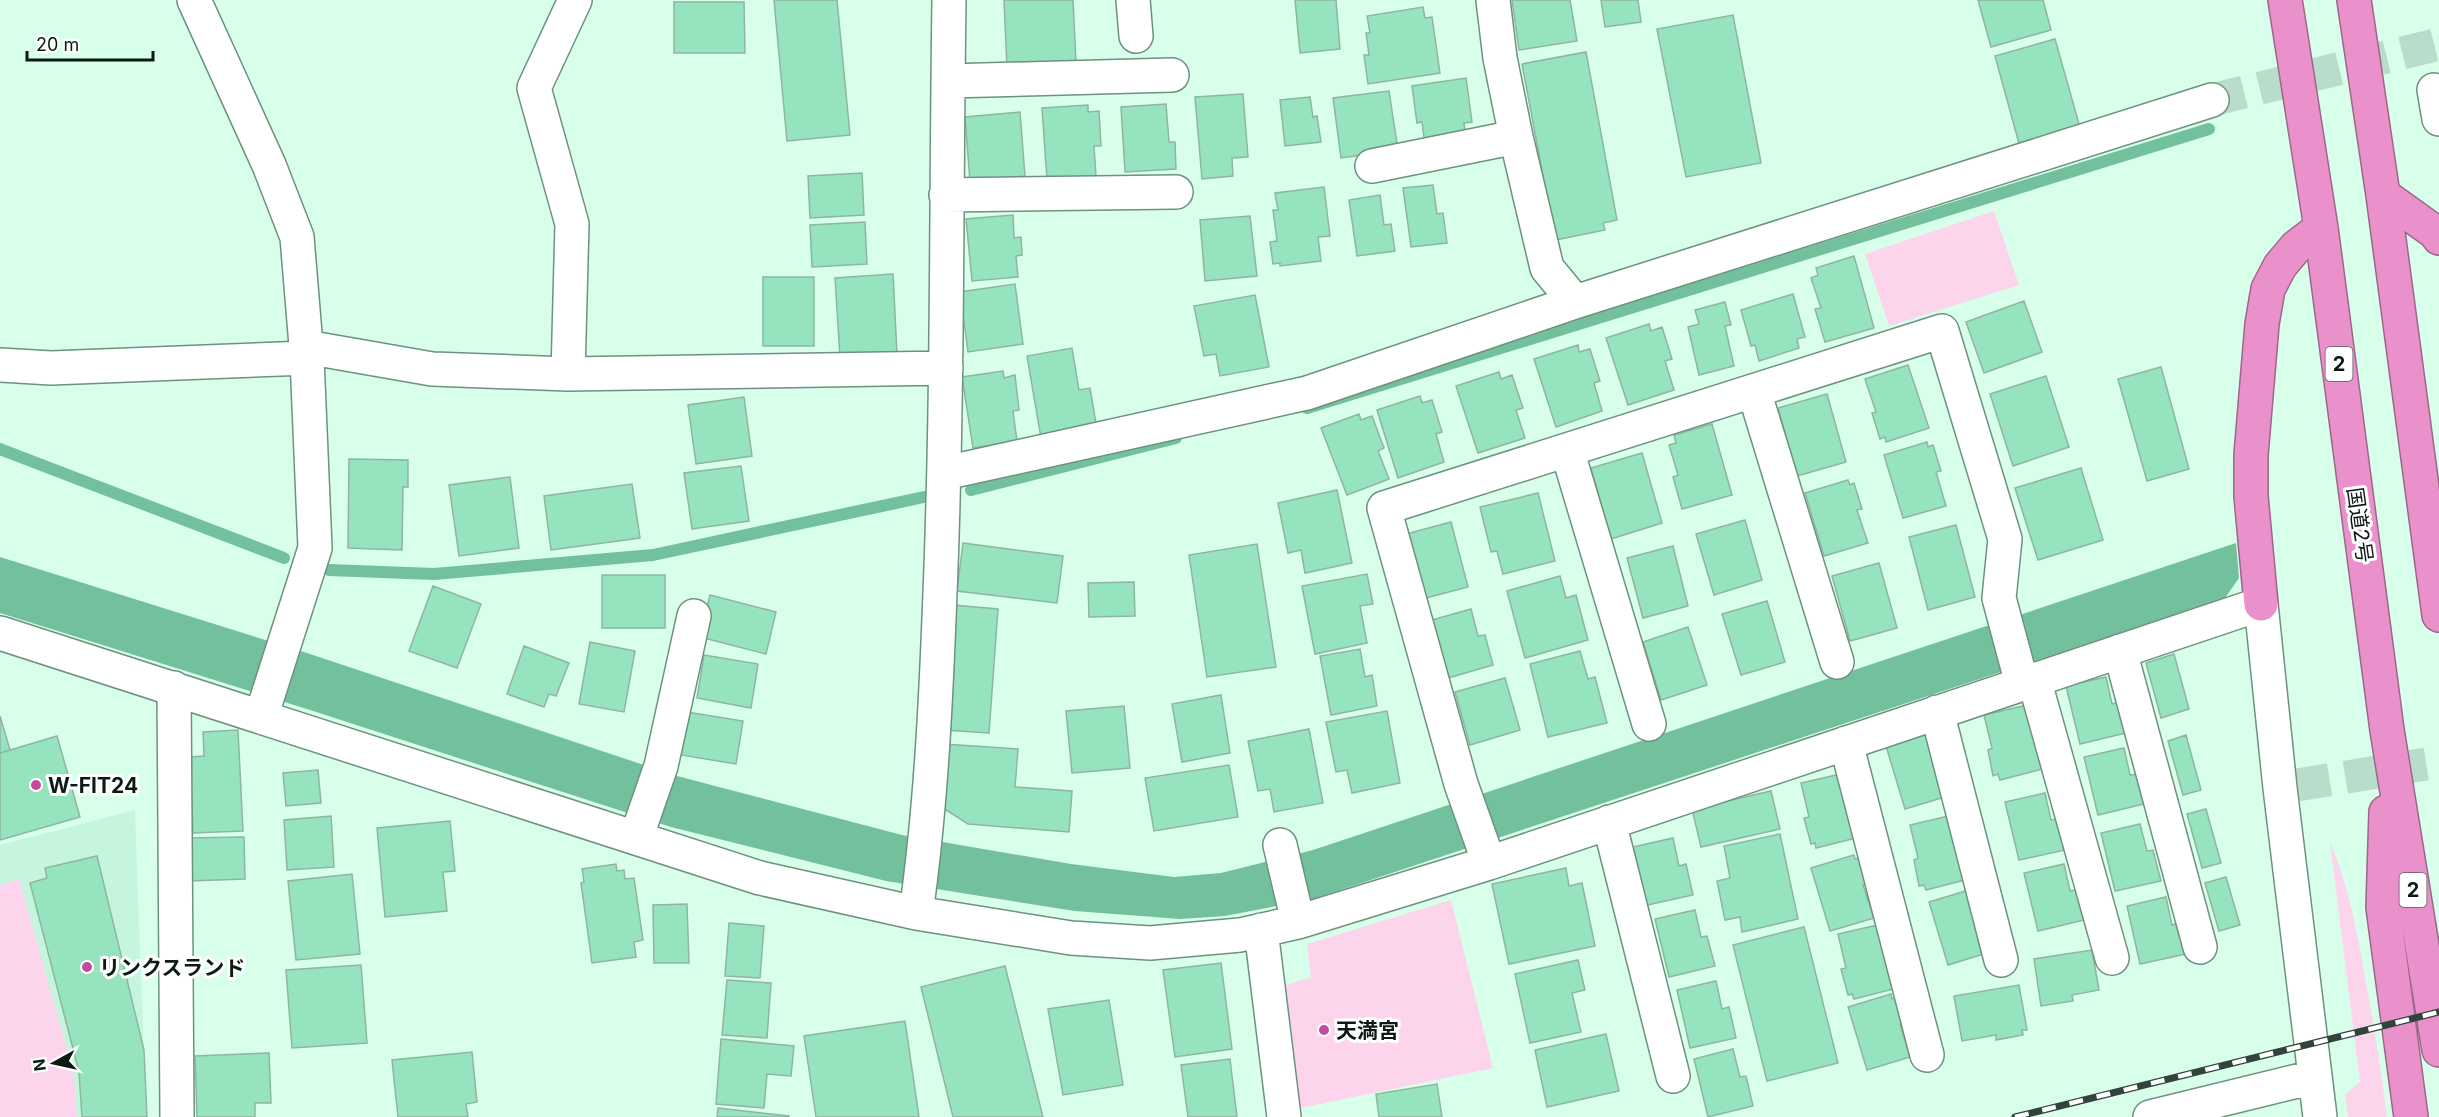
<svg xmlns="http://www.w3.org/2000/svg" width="2439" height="1117" viewBox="0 0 2439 1117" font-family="Inter,'Noto Sans JP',sans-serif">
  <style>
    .built { fill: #c5f6dd }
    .green { fill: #fcd5ed }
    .water { fill: #73c19c }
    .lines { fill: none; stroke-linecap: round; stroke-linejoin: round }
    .stream { stroke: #73c19c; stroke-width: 12 }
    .building { fill: #95e4be; stroke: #8fb5a1; stroke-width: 1.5 }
    .minor-tunnel { stroke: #b8ddca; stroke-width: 33; stroke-dasharray: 33 16; stroke-linecap: butt }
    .minor-casing { stroke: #6d927f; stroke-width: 36 }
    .highway-casing { stroke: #9c678b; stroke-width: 36 }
    .minor { stroke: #fff; stroke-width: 33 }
    .highway { stroke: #ea90cb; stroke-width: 33 }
    .rail-casing { stroke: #31443b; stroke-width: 7 }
    .rail { stroke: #fff; stroke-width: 4.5; stroke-dasharray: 14; stroke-linecap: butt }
    .poi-dot { fill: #c34b9f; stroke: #fff; stroke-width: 2 }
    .labels { text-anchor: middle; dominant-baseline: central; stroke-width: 6; stroke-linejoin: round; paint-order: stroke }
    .shield { fill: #fff; stroke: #545f5a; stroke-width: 1.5 }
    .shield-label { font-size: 20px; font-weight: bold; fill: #0b1a13 }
    .street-label { font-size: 21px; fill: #0b1a13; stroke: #fff }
    .poi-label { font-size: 21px; font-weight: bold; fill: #0b1a13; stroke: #fff; text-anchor: start }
  </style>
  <rect width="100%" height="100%" fill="#d7ffea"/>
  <path class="built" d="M 135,810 L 146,1117 L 0,1117 L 0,845 Z"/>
  <path class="green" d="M 1994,211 L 2019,285 L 1889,326 L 1865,254 Z
    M 2330,842 C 2348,884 2356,927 2364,971 C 2373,1020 2381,1068 2387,1117 L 2348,1117 L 2345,1094 L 2360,1082 Z
    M 19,879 L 74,1074 L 77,1117 L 0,1117 L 0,885 Z
    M 1451,900 L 1493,1068 L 1296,1109 L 1277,988 L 1311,977 L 1307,944 Z"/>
  <path class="water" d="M 2236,543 L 2239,578 L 2225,598 L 1313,899 L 1225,916 L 1180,919 L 1075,911 L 886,881 L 671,827 L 310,710 L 0,613 L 0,557 L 307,653 L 677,776 L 902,835 L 1071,864 L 1174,877 L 1221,873 L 1313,850 Z"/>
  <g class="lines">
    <path class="stream" d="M 1307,408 L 2209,129
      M 0,449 L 284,558
      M 971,490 L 1176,438
      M 329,570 L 434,574 L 653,555 L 924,497"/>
  </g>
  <path class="building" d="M 774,0 L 837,0 L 850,135 L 787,141 Z
    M 1004,0 L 1073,0 L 1076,64 L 1007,68 Z
    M 1295,0 L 1336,0 L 1340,49 L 1300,53 Z
    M 1512,0 L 1570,0 L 1577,41 L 1519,50 Z
    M 1601,0 L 1638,0 L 1641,22 L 1605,27 Z
    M 1978,0 L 2043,0 L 2051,30 L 1991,47 Z
    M 674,2 L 744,2 L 745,53 L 674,53 Z
    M 1423,7 L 1425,18 L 1432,17 L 1440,73 L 1368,84 L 1364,55 L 1369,55 L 1366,33 L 1370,33 L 1367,16 Z
    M 1733,15 L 1761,163 L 1686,177 L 1657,29 Z
    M 2055,39 L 2081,131 L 2020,147 L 1995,56 Z
    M 1586,52 L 1617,220 L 1603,223 L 1605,230 L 1555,240 L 1522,64 Z
    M 1466,78 L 1472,122 L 1464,123 L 1465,132 L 1424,138 L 1422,122 L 1417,123 L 1412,86 Z
    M 1389,91 L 1398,150 L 1341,158 L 1333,98 Z
    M 1243,94 L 1248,157 L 1232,158 L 1233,176 L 1202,179 L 1195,97 Z
    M 1310,97 L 1313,117 L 1317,116 L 1321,142 L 1285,146 L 1280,100 Z
    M 1166,104 L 1169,142 L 1175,142 L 1176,169 L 1125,172 L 1121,107 Z
    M 1088,105 L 1088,112 L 1099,111 L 1101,146 L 1094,146 L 1096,176 L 1047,179 L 1042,108 Z
    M 1020,112 L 1025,176 L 970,181 L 965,117 Z
    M 862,173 L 864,215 L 810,218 L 808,176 Z
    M 1433,185 L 1437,214 L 1443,213 L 1447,243 L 1411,247 L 1403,188 Z
    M 1324,187 L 1330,236 L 1318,237 L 1321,261 L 1280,266 L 1280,263 L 1273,264 L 1270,242 L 1277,241 L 1273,210 L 1278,210 L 1275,193 Z
    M 1380,195 L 1384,225 L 1391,224 L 1395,251 L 1357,256 L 1349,200 Z
    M 1013,215 L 1014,238 L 1021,237 L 1022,255 L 1016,256 L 1018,277 L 972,281 L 966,219 Z
    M 1250,216 L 1257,276 L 1205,281 L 1200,220 Z
    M 865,222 L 867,264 L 812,267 L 810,225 Z
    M 1854,256 L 1874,328 L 1825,342 L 1815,309 L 1821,308 L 1811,278 L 1818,275 L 1816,268 Z
    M 893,274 L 897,354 L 840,357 L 835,278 Z
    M 763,277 L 814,277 L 814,346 L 763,346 Z
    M 1015,284 L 1023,344 L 968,352 L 960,292 Z
    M 1793,294 L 1805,337 L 1797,339 L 1799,348 L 1759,361 L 1755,345 L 1751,346 L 1741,310 Z
    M 1255,295 L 1269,367 L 1220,376 L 1216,354 L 1204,356 L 1194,306 Z
    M 2024,301 L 2042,352 L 1984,373 L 1966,322 Z
    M 1725,302 L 1731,325 L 1725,326 L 1734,366 L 1699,375 L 1688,327 L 1699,324 L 1695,310 Z
    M 1649,324 L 1651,331 L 1662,327 L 1672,359 L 1665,361 L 1674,390 L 1628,405 L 1606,338 Z
    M 1578,345 L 1579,352 L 1590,349 L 1600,381 L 1594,383 L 1602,411 L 1556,427 L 1534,359 Z
    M 1072,348 L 1079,390 L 1090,388 L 1098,435 L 1042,444 L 1027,356 Z
    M 1908,365 L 1929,428 L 1886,442 L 1885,437 L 1880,439 L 1872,413 L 1876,412 L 1865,379 Z
    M 2161,367 L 2189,469 L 2147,481 L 2118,379 Z
    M 1003,371 L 1004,378 L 1015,375 L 1019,410 L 1013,411 L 1017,441 L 973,448 L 962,377 Z
    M 1499,372 L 1501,379 L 1512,375 L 1523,408 L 1516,410 L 1525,438 L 1478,453 L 1456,386 Z
    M 2046,376 L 2069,447 L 2013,466 L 1990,394 Z
    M 1827,394 L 1846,462 L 1797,476 L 1778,408 Z
    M 1420,396 L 1422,403 L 1432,400 L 1442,432 L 1436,434 L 1444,462 L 1398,478 L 1377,410 Z
    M 744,397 L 752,456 L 696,464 L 688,405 Z
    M 1359,414 L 1361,420 L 1372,416 L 1384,448 L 1378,451 L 1389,479 L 1347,495 L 1321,428 Z
    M 1712,424 L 1732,495 L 1682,509 L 1673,477 L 1678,475 L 1669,445 L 1676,443 L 1674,435 Z
    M 1927,442 L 1928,447 L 1933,445 L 1941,471 L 1936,472 L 1946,506 L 1903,518 L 1884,455 Z
    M 1642,453 L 1662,523 L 1611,539 L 1591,468 Z
    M 349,459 L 408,460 L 408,487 L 403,487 L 402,550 L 348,548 Z
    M 741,466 L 749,521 L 692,529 L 684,473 Z
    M 2081,468 L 2103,540 L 2038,560 L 2015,488 Z
    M 510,477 L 519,548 L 459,556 L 449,485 Z
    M 1848,480 L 1850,485 L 1854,483 L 1862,509 L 1857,510 L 1868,543 L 1824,556 L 1805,493 Z
    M 632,484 L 640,538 L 551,550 L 544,496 Z
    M 1337,490 L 1352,563 L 1305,573 L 1301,550 L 1288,553 L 1278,503 Z
    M 1538,493 L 1555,561 L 1503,574 L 1497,551 L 1491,552 L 1480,507 Z
    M 1745,520 L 1762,580 L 1714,595 L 1696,534 Z
    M 1451,522 L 1468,587 L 1422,599 L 1406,534 Z
    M 1956,525 L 1975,597 L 1928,610 L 1909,537 Z
    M 963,543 L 1063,556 L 1057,603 L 957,591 Z
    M 1257,544 L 1276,667 L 1207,677 L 1189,555 Z
    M 1673,546 L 1688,606 L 1643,618 L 1627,558 Z
    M 1879,563 L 1897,628 L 1850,641 L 1832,576 Z
    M 1367,574 L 1373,604 L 1360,606 L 1367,643 L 1315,654 L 1302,586 Z
    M 602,575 L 665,575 L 665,628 L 602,628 Z
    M 1560,576 L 1566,598 L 1576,595 L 1588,640 L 1525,658 L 1507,591 Z
    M 1134,582 L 1135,616 L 1089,617 L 1088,583 Z
    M 433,586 L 481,604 L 457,668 L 409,651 Z
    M 710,595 L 776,612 L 766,654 L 700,637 Z
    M 1767,601 L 1785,662 L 1741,675 L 1722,614 Z
    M 953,605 L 998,609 L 989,733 L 944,730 Z
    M 1471,609 L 1478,636 L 1485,635 L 1493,665 L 1448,678 L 1432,620 Z
    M 1688,627 L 1707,685 L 1661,700 L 1643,642 Z
    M 590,642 L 635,651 L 624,712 L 579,704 Z
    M 524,646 L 569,663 L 556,696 L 549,694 L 544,707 L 507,694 Z
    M 1360,649 L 1365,677 L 1372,675 L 1377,706 L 1331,715 L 1320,656 Z
    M 1580,651 L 1588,679 L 1595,677 L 1607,723 L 1548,737 L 1530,664 Z
    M 2174,654 L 2189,709 L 2161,718 L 2146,663 Z
    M 704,655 L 758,664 L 751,708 L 697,698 Z
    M 2106,677 L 2112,704 L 2119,702 L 2126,733 L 2080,744 L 2066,686 Z
    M 1505,678 L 1520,730 L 1470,745 L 1455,692 Z
    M 1221,695 L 1230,753 L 1182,762 L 1172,704 Z
    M 2027,705 L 2043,769 L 2000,780 L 1998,774 L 1993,776 L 1988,750 L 1992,748 L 1984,715 Z
    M 1124,706 L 1130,768 L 1072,773 L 1066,711 Z
    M 1387,711 L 1400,783 L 1352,793 L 1347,770 L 1336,772 L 1326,722 Z
    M 687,712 L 743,721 L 736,764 L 681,755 Z
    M 0,716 L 10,750 L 0,753 Z
    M 1309,729 L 1323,803 L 1274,812 L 1270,789 L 1258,791 L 1248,741 Z
    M 238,730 L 243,831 L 193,833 L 190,757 L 204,756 L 203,732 Z
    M 1929,733 L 1948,796 L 1905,809 L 1886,746 Z
    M 2186,735 L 2201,790 L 2183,795 L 2168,741 Z
    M 57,736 L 80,817 L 0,840 L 0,753 Z
    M 944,744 L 1018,749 L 1015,787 L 1072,791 L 1069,832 L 968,824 L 940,806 Z
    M 2124,748 L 2130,775 L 2137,774 L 2144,804 L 2098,815 L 2084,757 Z
    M 1229,765 L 1238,817 L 1154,831 L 1145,778 Z
    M 318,770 L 321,803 L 286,806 L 283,773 Z
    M 1845,773 L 1860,837 L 1816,848 L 1815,843 L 1811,844 L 1804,818 L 1809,817 L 1801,783 Z
    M 1771,791 L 1780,829 L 1701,847 L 1692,809 Z
    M 2045,793 L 2051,820 L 2058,819 L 2065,850 L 2019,860 L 2005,802 Z
    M 2206,809 L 2221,863 L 2202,868 L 2187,814 Z
    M 1953,815 L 1969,879 L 1926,890 L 1924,885 L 1919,886 L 1914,860 L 1918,858 L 1910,825 Z
    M 331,816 L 334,867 L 287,870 L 284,820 Z
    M 450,821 L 455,871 L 443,872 L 447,911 L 385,917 L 377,828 Z
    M 2140,824 L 2147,851 L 2153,850 L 2161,881 L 2115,891 L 2101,833 Z
    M 1780,834 L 1798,919 L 1742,932 L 1740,917 L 1725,920 L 1717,881 L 1730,878 L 1724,846 Z
    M 244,837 L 245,879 L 189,881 L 188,838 Z
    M 1673,838 L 1679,866 L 1686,864 L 1693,895 L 1647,905 L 1633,847 Z
    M 1854,855 L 1855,859 L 1860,858 L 1868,883 L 1863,885 L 1874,918 L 1830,931 L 1811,868 Z
    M 97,856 L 144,1050 L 147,1117 L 82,1117 L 79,1072 L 30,883 L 47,878 L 45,868 Z
    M 616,864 L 617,871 L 624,870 L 625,879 L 634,878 L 643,940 L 634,942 L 636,957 L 592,963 L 581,883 L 584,882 L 582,869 Z
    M 2064,864 L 2070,891 L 2077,890 L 2084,920 L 2038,931 L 2024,873 Z
    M 1566,868 L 1569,886 L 1582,883 L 1595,946 L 1509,964 L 1492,884 Z
    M 352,874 L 360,954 L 296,960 L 288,881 Z
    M 2226,877 L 2240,925 L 2219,931 L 2205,883 Z
    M 1972,889 L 1990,952 L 1948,965 L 1929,902 Z
    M 2166,897 L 2172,925 L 2179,923 L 2186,954 L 2140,964 L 2127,906 Z
    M 687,904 L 689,963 L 654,963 L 653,905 Z
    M 1695,910 L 1701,937 L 1707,936 L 1715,966 L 1669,977 L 1655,919 Z
    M 729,923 L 764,926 L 760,978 L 725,976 Z
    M 1882,924 L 1897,988 L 1854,999 L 1852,994 L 1848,995 L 1841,969 L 1846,968 L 1838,934 Z
    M 1804,927 L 1838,1063 L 1767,1081 L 1733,945 Z
    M 2092,950 L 2099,990 L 2072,995 L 2073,1001 L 2041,1006 L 2034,959 Z
    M 1578,960 L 1585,990 L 1572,993 L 1581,1032 L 1530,1043 L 1515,974 Z
    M 1221,963 L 1232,1049 L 1175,1057 L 1163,970 Z
    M 361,965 L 367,1043 L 292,1048 L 286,970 Z
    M 1005,966 L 1043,1117 L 953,1117 L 921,987 Z
    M 727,980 L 771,983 L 767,1038 L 722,1035 Z
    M 1716,981 L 1722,1009 L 1729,1007 L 1736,1038 L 1690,1048 L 1677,990 Z
    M 2019,985 L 2027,1030 L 2022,1030 L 2023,1035 L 1996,1040 L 1996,1035 L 1962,1041 L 1954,996 Z
    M 1891,994 L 1892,999 L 1897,997 L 1904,1023 L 1900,1024 L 1910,1057 L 1867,1070 L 1848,1007 Z
    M 1109,1000 L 1123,1085 L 1063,1095 L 1048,1009 Z
    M 905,1021 L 919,1117 L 816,1117 L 804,1036 Z
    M 1606,1034 L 1619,1091 L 1547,1107 L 1535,1050 Z
    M 721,1039 L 794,1046 L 791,1076 L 767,1074 L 764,1108 L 716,1104 Z
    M 1733,1049 L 1740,1077 L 1746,1076 L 1753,1106 L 1708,1117 L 1694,1059 Z
    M 472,1052 L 477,1102 L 466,1104 L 468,1117 L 398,1117 L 392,1060 Z
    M 269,1053 L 271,1103 L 255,1103 L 255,1117 L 197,1117 L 195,1056 Z
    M 1230,1059 L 1237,1117 L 1188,1117 L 1181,1065 Z
    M 1437,1084 L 1442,1117 L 1379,1117 L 1376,1094 Z
    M 718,1108 L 789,1116 L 789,1117 L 717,1117 Z"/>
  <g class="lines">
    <path class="minor-tunnel" d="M 2212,100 L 2439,44
      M 2297,785 L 2439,762"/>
    <g class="minor-casing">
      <path id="minor" d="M 194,0 L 269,165 L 297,237 L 307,358 L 315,548 L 261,717
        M 1133,0 L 1136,36
        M 1493,0 L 1500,58 L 1516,137 L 1547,268 L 1575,302
        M 948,81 L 1172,75
        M 2434,90 L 2439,119
        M 1372,166 L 1516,137
        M 946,195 L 1176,192
        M 306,347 L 432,369 L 568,374 L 946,368
        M 0,365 L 51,368 L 307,358
        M 568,374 L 572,224 L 534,88 L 575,0
        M 1754,391 L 1837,662
        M 1567,450 L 1649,724
        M 945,473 L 1307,393 L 1575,302 L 2212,100
        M 0,633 L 760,878 L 916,913 L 1071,938 L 1150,943 L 1240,935 L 1298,922 L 1489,863 L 2261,604 L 2280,788 L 2320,1117
        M 2120,651 L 2200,947
        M 2034,679 L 2112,958
        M 174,688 L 177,1117
        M 1937,712 L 2001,960
        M 1846,743 L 1927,1055
        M 1609,822 L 1673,1076
        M 636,838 L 661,766 L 694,616
        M 1280,845 L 1298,922
        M 1489,863 L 1461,784 L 1384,508 L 1942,331 L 2005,539 L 1999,598 L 2022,684
        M 916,913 C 931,807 936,700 940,593 C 948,395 946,198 949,0
        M 1261,930 L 1284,1117
        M 2150,1117 L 2314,1077"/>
    </g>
    <g class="highway-casing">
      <path id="highway" d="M 2285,0 L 2321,228 L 2387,730 L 2439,1050
        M 2354,0 L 2383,195 L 2439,615
        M 2383,195 L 2436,233 L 2439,238
        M 2261,604 L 2251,496 L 2251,455 L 2262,324 L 2268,289 L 2280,266 L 2296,247 L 2321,228
        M 2386,812 L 2383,907 L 2411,1117"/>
    </g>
    <use href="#minor" class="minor"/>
    <use href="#highway" class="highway"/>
    <g class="rail-casing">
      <path id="rail" d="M 2015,1117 L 2439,1012"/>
    </g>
    <use href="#rail" class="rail"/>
  </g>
  <g class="poi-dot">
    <circle cx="36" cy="785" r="6"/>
    <circle cx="87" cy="967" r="6"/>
    <circle cx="1324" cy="1030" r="6"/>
  </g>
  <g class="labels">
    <g class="shield">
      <rect x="2325.5" y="347" width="27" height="34" rx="4.5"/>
      <rect x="2399.5" y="873" width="27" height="34" rx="4.5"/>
    </g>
    <g class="shield-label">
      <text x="2339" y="364">2</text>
      <text x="2413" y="890">2</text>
    </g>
    <g class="street-label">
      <text transform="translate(2360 525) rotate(82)">国道2号</text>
    </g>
    <g class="poi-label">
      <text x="48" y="785">W-FIT24</text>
      <text x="99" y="967">リンクスランド</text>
      <text x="1336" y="1030">天満宮</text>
    </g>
  </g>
  <g transform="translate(54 1063) rotate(262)" stroke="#ffffff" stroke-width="4.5" paint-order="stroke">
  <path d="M0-4.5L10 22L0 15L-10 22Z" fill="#0b1a13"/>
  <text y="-9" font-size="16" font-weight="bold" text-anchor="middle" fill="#0b1a13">N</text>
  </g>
  <path d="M27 51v9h126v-9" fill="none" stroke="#0b1a13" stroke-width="3"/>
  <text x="36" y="51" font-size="18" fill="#0b1a13" stroke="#ffffff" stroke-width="4.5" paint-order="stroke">20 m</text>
</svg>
